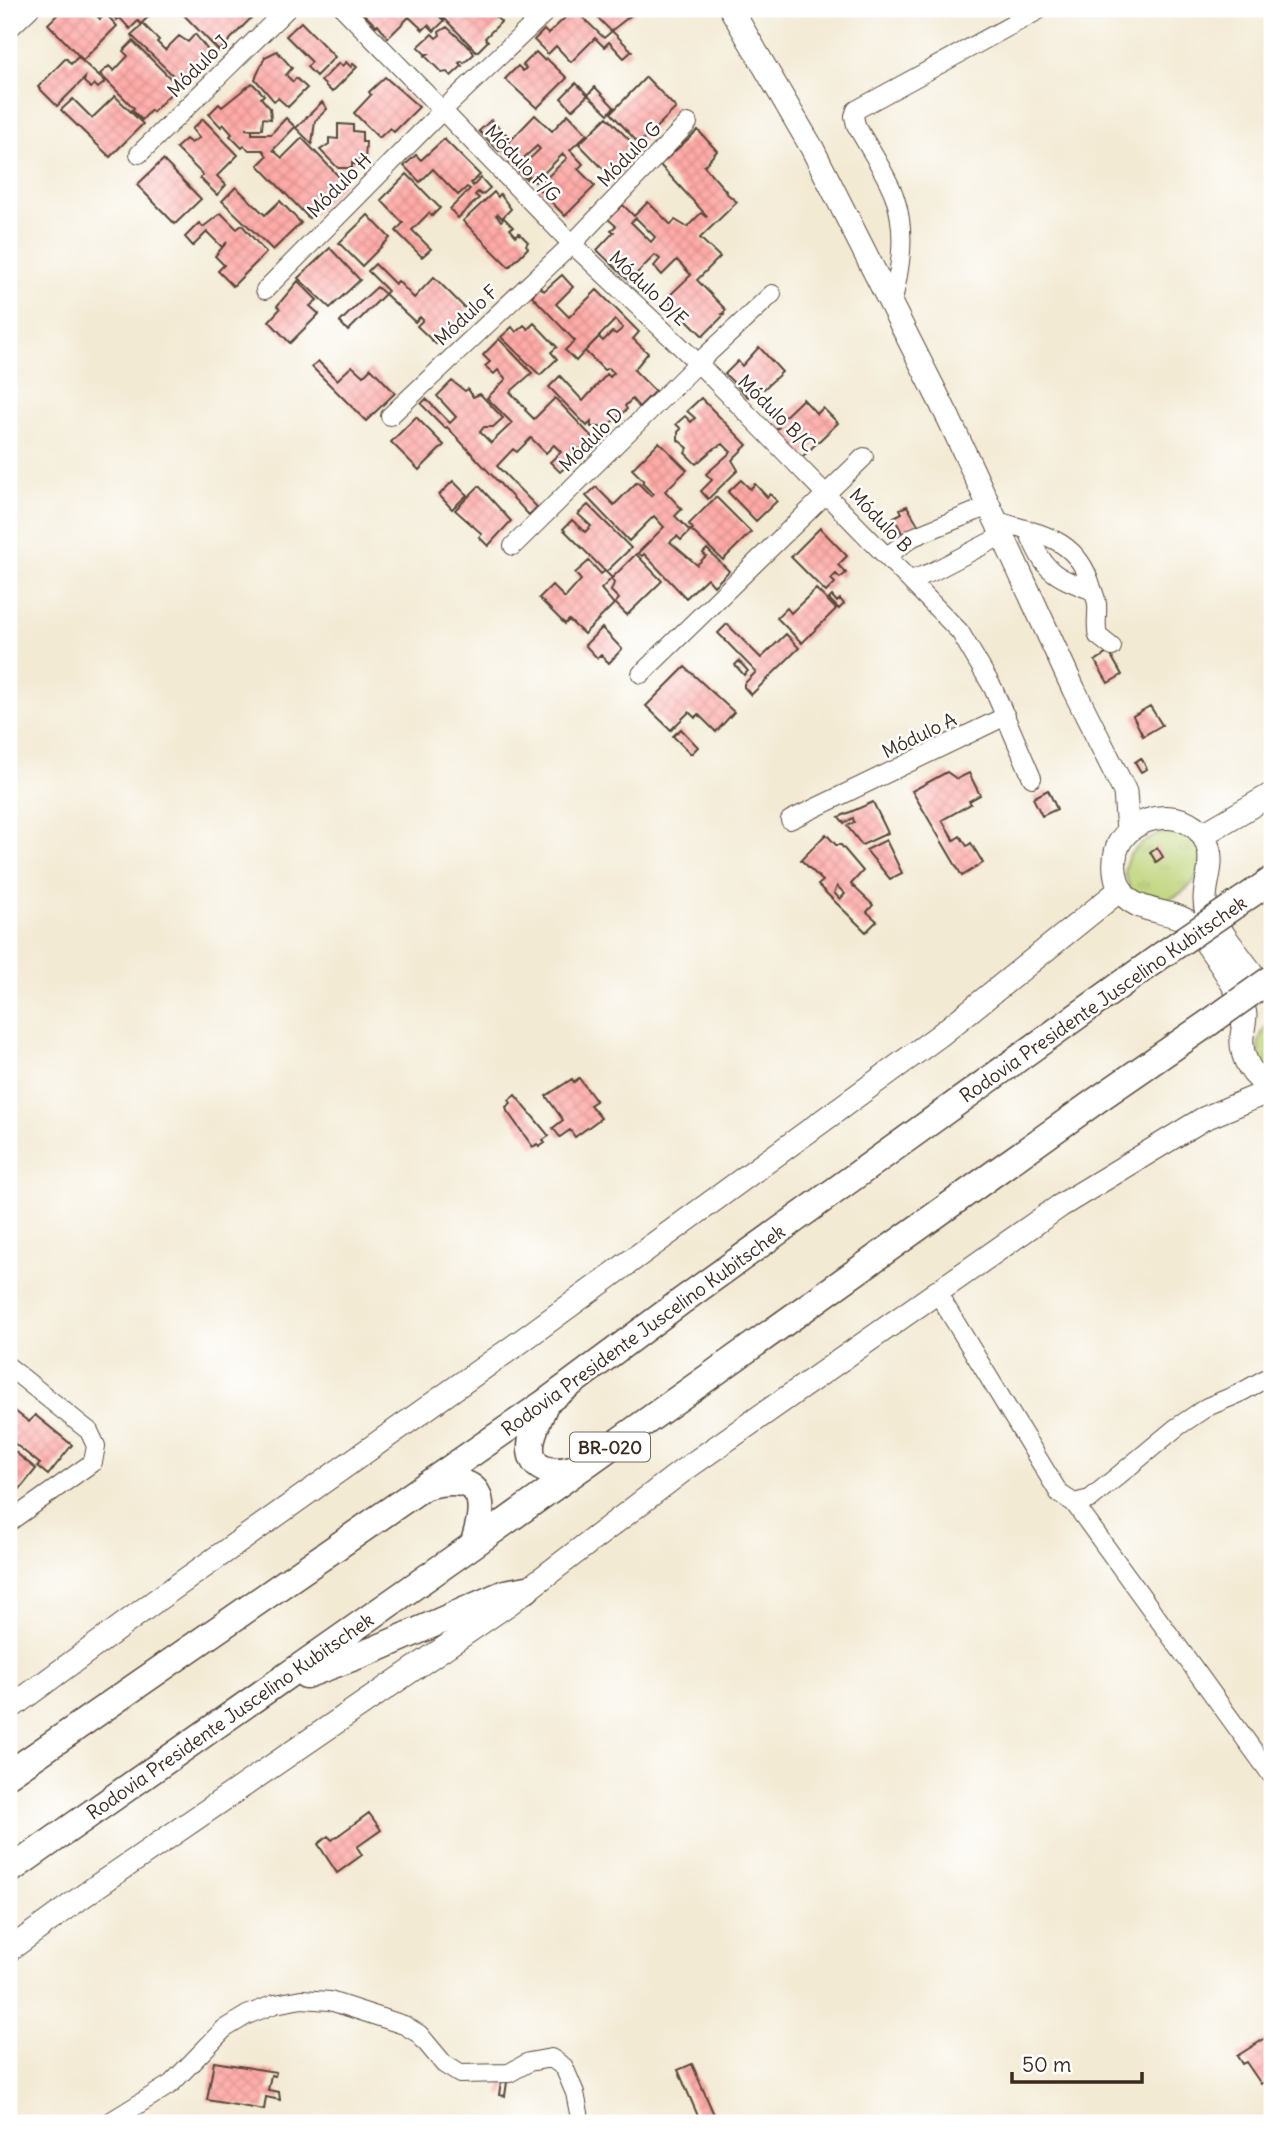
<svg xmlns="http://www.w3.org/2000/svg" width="1281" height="2132" viewBox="0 0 1281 2132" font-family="Delius,sans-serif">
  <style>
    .grass { fill: url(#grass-tufts); stroke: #7c7e4a; stroke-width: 2 }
    .building { fill: url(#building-cross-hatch); fill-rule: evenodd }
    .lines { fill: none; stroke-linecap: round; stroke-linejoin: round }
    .minor-casing { stroke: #574739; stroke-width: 20 }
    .major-casing { stroke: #574739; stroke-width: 25 }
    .highway-casing { stroke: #574739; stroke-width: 29 }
    .minor { stroke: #fff; stroke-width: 18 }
    .major { stroke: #fff; stroke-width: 23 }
    .highway { stroke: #fff; stroke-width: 26 }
    .highway-bridge-casing { stroke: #574739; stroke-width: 29; stroke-linecap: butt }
    .highway-bridge { stroke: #fff; stroke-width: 26 }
    .labels { text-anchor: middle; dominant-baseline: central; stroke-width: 5; stroke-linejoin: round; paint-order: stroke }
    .shield { fill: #fff; stroke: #766a62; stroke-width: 2 }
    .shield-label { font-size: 18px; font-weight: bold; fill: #3b2a1e }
    .street-label { font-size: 19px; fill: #3b2a1e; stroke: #fff }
  </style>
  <defs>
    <pattern id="grass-tufts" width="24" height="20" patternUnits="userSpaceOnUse" patternTransform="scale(1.75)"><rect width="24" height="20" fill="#bcd175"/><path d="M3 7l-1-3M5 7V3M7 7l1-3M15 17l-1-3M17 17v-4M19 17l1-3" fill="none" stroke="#a2b465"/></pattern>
    <pattern id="building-cross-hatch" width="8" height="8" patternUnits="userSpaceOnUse" patternTransform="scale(1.75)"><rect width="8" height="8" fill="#feaaa7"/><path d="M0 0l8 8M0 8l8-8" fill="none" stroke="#db928f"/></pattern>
  </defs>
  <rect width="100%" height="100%" fill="#fff"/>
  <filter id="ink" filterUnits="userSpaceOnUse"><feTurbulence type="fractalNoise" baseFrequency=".0143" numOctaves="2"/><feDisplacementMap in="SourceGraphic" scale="14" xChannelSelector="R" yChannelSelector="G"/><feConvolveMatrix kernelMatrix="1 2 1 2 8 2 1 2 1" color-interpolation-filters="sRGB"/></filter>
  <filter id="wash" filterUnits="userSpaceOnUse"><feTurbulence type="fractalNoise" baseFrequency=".00686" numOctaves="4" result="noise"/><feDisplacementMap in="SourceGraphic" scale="28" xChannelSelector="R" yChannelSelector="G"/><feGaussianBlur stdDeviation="1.57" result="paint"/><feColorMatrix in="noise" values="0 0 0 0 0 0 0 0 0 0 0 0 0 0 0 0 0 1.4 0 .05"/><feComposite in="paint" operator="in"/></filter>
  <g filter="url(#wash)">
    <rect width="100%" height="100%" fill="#f3ead4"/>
    <path class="grass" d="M 1164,832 L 1183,832 L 1197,841 C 1198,848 1202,857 1201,863 C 1198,886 1173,903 1151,901 C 1144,900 1137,895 1131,892 C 1129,885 1125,876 1125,870 C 1126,849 1148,839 1164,832 Z
      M 1272,1021 L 1272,1077 C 1255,1058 1252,1039 1272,1021 Z"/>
    <g id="blocks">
      <path class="building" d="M 63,9 L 91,9 L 100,19 L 106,14 L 117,26 L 83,60 L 48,24 Z
        M 111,9 L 148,9 L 152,13 L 141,24 L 138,21 L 130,29 L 120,18 L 117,20 L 108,11 Z
        M 178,9 L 250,9 L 255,14 L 219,51 Z
        M 359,9 L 376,11 L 378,9 L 432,9 L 444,21 L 434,31 L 428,25 L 423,30 L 409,17 L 388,38 L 378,25 L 376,26 Z
        M 447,9 L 488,9 L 501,22 L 485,38 L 488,41 L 477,52 L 441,15 Z
        M 574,9 L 604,38 L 612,31 L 632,51 L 624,58 L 609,42 L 604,47 L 595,38 L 571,62 L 556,46 L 548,54 L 534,40 L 544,30 L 548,34 Z
        M 589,9 L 639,9 L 611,31 Z
        M 301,22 L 335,57 L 316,76 L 307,67 L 312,62 L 286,36 Z
        M 143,24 L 159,40 L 157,42 L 165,50 L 179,36 L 188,42 L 195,34 L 211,54 L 193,76 L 190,73 L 180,82 L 131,35 Z
        M 447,27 L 470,48 L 474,54 L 464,63 L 462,61 L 459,63 L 462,66 L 451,76 L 447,72 L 442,73 L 425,56 L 428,54 L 425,54 L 418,47 L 432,34 L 436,38 L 440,35 L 439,32 Z
        M 133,41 L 178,86 L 153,112 L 151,110 L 142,120 L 132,110 L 134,108 L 100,74 L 109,66 L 114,71 L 128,56 L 123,51 Z
        M 277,51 L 292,68 L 286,75 L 293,82 L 296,78 L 307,88 L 288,107 L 278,98 L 274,101 L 255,79 L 265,57 Z
        M 536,52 L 544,60 L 546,58 L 567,78 L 537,108 L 505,79 L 518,66 L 523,71 L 526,68 L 523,65 Z
        M 78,57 L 105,82 L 98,88 L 94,84 L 91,88 L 84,82 L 85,78 L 57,106 L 38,87 L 66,58 L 71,64 Z
        M 346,62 L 351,67 L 353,64 L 357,67 L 332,92 L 321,81 L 339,63 L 342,66 Z
        M 385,77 L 419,107 L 394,132 L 390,128 L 379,138 L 354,113 L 371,95 L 369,92 Z
        M 646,77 L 676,108 L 639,144 L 611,113 Z
        M 252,83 L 264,95 L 261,98 L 270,108 L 271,119 L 263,118 L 262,129 L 245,129 L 252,130 L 252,134 L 271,134 L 286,118 L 295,127 L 273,150 L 282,158 L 302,138 L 345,183 L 309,218 L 258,165 L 267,156 L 263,150 L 249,150 L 244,146 L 242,148 L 230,136 L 232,134 L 225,126 L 223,124 L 221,127 L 209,114 L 219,104 L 222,107 Z
        M 576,83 L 588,95 L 572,110 L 561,98 Z
        M 595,87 L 614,107 L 608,114 L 588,95 Z
        M 115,96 L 143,124 L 110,157 L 61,110 L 73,99 L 92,118 Z
        M 322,102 L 327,109 L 315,121 L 312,144 L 296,128 Z
        M 568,114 L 587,134 L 570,150 L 583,164 L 578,169 L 595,186 L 565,216 L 537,187 L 567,158 L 563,154 L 535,182 L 529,176 L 526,179 L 509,161 L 511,159 L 501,149 L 499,151 L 479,131 L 491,120 L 508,136 L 506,139 L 509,142 L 535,115 L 552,131 ZM 537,146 L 540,149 L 521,167 L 517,164 Z
        M 607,117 L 642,153 L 614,180 L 579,144 Z
        M 203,119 L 238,155 L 217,176 L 226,185 L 217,195 L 200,178 L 203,175 L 176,148 L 186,139 L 191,143 L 199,138 L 192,129 Z
        M 338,124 L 353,125 L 353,131 L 362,132 L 362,142 L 366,142 L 365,160 L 357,160 L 356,165 L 352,163 L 352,168 L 338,168 L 320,150 L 329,144 L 329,138 L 338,139 Z
        M 698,130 L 717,151 L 704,166 L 726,191 L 725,192 L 737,202 L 700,238 L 720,257 L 697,280 L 726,310 L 722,314 L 724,315 L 703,336 L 666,299 L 691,275 L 677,260 L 662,275 L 654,266 L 660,259 L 655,255 L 629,281 L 597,250 L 614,232 L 611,230 L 616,226 L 608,219 L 623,205 L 634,216 L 648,202 L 671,225 L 675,220 L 687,227 L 701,213 L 706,217 L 707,216 L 660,165 ZM 636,218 L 655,237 L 651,242 L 631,222 Z
        M 444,139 L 480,175 L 471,183 L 473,186 L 481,178 L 490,188 L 482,195 L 478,192 L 475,195 L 479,198 L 458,218 L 450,209 L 470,189 L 467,187 L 458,195 L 433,169 L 420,182 L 404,166 L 416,155 L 421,160 Z
        M 163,160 L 201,199 L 175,224 L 137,185 Z
        M 407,174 L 440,208 L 432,216 L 429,213 L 412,230 L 431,249 L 422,257 L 396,231 L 403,223 L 381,200 Z
        M 236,187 L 265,215 L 280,201 L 301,223 L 273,250 L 222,201 Z
        M 494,192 L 498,197 L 500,194 L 511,209 L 502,218 L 498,214 L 496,215 L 501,221 L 504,218 L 513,227 L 510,229 L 516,236 L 519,233 L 528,242 L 526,245 L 528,248 L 509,267 L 463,221 Z
        M 221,213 L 237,229 L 242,225 L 266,253 L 233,286 L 218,271 L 224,265 L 215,256 L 227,242 L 222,247 L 207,232 L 193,246 L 185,237 L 199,223 L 203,227 Z
        M 368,215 L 390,238 L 362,266 L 339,243 Z
        M 330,248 L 360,280 L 330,308 L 298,278 Z
        M 375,264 L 395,284 L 398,281 L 414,298 L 434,277 L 469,312 L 436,344 L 417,326 L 423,320 L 420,317 L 415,322 L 385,294 L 348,331 L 340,322 L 355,307 L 377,287 L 385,294 L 388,291 L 368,271 Z
        M 562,275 L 573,287 L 556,304 L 569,317 L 597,290 L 639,332 L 633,339 L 648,353 L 634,370 L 655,391 L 639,407 L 632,399 L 625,406 L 627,409 L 606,427 L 591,427 L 591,422 L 587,426 L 549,387 L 560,376 L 583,401 L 607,374 L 610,377 L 614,373 L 609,368 L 604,370 L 585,351 L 576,361 L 565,350 L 575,341 L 532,296 L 540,287 L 544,291 ZM 615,320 L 623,328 L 616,334 L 612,332 L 603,341 L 599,337 L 585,351 Z
        M 298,281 L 317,300 L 310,306 L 319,314 L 290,343 L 269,321 L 280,309 L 277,306 Z
        M 534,323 L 557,347 L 551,352 L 557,359 L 540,375 L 501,337 L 512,327 L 516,332 L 524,325 L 528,329 Z
        M 499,339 L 532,373 L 510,392 L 526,409 L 525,410 L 534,419 L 555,398 L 593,438 L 590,441 L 593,444 L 586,450 L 583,447 L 579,450 L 575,446 L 572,449 L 578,456 L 560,472 L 550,462 L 561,452 L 554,445 L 546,453 L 531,438 L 517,452 L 513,449 L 497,466 L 537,507 L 529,515 L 447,427 L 445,428 L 421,404 L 426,399 L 450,423 L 456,417 L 437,396 L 452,381 L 465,391 L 468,389 L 473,397 L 480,394 L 503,418 L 493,427 L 484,427 L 480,432 L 491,443 L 512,423 L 487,398 L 506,379 L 498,370 L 494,374 L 485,366 L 490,362 L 483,355 Z
        M 759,347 L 782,372 L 764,389 L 759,385 L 748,397 L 725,374 L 738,361 L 742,366 Z
        M 318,361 L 337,380 L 352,366 L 363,376 L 371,368 L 395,393 L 366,421 L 312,367 Z
        M 701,398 L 747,445 L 732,460 L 738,470 L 708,499 L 701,491 L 712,480 L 706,474 L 731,452 L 723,444 L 716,447 L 696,464 L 685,453 L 688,448 L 678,440 L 678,432 L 681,429 L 676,424 L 685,416 L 691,422 L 695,418 L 687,411 Z
        M 803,399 L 817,414 L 823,408 L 838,423 L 800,459 L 774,432 L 779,427 L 777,424 Z
        M 416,417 L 444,445 L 419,470 L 391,442 Z
        M 659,442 L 687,470 L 665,491 L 682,509 L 675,516 L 690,531 L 681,540 L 677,536 L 670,542 L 697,565 L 706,556 L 703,553 L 707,549 L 729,571 L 714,586 L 707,578 L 686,598 L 644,554 L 642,556 L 638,553 L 664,527 L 654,516 L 629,541 L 586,496 L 596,487 L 614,505 L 637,482 L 651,496 L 653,494 L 642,483 L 644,481 L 632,469 Z
        M 741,480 L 750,489 L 755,484 L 767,497 L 770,494 L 777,501 L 756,521 L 728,492 Z
        M 453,481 L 467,495 L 452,509 L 439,495 Z
        M 479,486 L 511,521 L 488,546 L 479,537 L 482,534 L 455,510 Z
        M 716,497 L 751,532 L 723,560 L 691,530 L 693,529 L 689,524 Z
        M 588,505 L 631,548 L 606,572 L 563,529 L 572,520 L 585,532 L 591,526 L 578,514 Z
        M 907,506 L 920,528 L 904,537 L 894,517 L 902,513 L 900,509 Z
        M 820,528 L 847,556 L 838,565 L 846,573 L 840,578 L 836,574 L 831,579 L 835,583 L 826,592 L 791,557 Z
        M 636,554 L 662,581 L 627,615 L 615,603 L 619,599 L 611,591 L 614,583 L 611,579 L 601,589 L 614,604 L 584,634 L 569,620 L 565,624 L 539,598 L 552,585 L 565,598 L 581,580 L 575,573 L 589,561 L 601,574 L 605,571 L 612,578 Z
        M 816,589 L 836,609 L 802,643 L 777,618 L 787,608 L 791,613 Z
        M 832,596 L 837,602 L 840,599 L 844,604 L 839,609 L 829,599 Z
        M 727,624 L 761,658 L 786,634 L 799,648 L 751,695 L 744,687 L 744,684 L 756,672 L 718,633 Z
        M 602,628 L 622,649 L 609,663 L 601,655 L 597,658 L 585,645 Z
        M 1109,652 L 1122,675 L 1108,683 L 1095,661 Z
        M 739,661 L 748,671 L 744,675 L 735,665 Z
        M 685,667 L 734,712 L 716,732 L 698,714 L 695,718 L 689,712 L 671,730 L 646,706 Z
        M 1150,706 L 1162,725 L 1143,736 L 1133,716 Z
        M 681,729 L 698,747 L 691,754 L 673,736 Z
        M 1141,758 L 1147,769 L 1141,772 L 1135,762 Z
        M 947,772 L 957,779 L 969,773 L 980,795 L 969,801 L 971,804 L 942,820 L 954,840 L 960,836 L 967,846 L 971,843 L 983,863 L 962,876 L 912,791 Z
        M 1048,790 L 1057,809 L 1042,816 L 1033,798 Z
        M 873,802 L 888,833 L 862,845 L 847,826 L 854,822 L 853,818 L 844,823 L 839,817 Z
        M 826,834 L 836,845 L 841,845 L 863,871 L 851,884 L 873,905 L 867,912 L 877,921 L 866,932 L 818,885 L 823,881 L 801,860 ZM 837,886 L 845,894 L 840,899 L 834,893 Z
        M 886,840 L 902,873 L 890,879 L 866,850 Z
        M 1157,847 L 1163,857 L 1156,862 L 1150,852 Z
        M 579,1078 L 596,1101 L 590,1105 L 601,1118 L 575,1137 L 570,1130 L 560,1137 L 553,1128 L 563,1120 L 546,1096 L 572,1079 L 574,1082 Z
        M 515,1095 L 549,1136 L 543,1140 L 545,1143 L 539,1147 L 537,1144 L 533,1147 L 507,1111 L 506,1107 L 511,1103 L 509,1100 Z
        M 11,1408 L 29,1422 L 35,1415 L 72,1445 L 48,1475 L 37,1466 L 40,1464 L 9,1439 L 9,1410 Z
        M 9,1447 L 36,1469 L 15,1495 L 10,1491 L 9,1493 Z
        M 369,1813 L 381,1830 L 357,1847 L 362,1855 L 337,1873 L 318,1844 L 328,1836 L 332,1840 Z
        M 1272,2034 L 1272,2077 L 1261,2084 L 1246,2062 L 1242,2064 L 1237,2056 Z
        M 214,2062 L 276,2072 L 275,2076 L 271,2075 L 268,2090 L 279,2092 L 280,2100 L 266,2097 L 264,2110 L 207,2100 Z
        M 692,2064 L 715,2117 L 701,2123 L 678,2070 Z
        M 501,2081 L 507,2082 L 505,2096 L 499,2095 Z"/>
    </g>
  </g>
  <g filter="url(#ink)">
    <use href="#blocks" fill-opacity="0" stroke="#574739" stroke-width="2"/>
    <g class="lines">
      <g class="minor-casing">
        <path id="minor" d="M 344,9 L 572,244 L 698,363 L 960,632 L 993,688 L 1032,778
          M 9,29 L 30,9
          M 139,154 L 287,9
          M 265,290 L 443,110 L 549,9
          M 892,305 C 900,269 907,234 895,198 C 888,176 868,147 856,125 L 854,116 L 856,110 L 1041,9
          M 390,416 L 572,244 L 688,123
          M 997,521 C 1041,534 1078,538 1092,588 C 1094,593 1096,598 1097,604 C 1098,615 1095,625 1098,636 L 1112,647
          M 1028,531 C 1045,572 1051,575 1093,591
          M 513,546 L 698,363 L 772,294
          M 887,556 L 913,537 L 989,506
          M 911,580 L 932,572 L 1003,535
          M 641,674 L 864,457
          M 790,820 L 1006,716
          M 937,1292 L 1059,1493 L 1074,1503 L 1090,1499 L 1177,1427 L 1207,1407 L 1238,1394 L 1272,1375
          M 9,1367 L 89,1431 L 96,1446 L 93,1462 L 9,1522
          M 1074,1503 L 1272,1776
          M 108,2123 L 171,2084 L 224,2029 L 247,2015 L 275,2004 L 302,1999 L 330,2001 L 404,2025 L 419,2034 L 444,2064 L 460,2074 L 509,2073 L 529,2062 L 551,2058 L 564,2067 L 575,2093 L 581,2123"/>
      </g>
      <g class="major-casing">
        <path id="major" d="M 731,9 L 812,148 L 949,419 L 1074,690 L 1125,792 L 1128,831
          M 1202,835 L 1272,794
          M 1272,990 L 1261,985 C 1248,968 1235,951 1223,934 C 1218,928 1210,920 1207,913 C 1200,892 1214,871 1209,850 C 1199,808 1142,809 1121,840 C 1115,849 1114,860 1115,871 C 1121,923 1175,902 1196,929 C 1209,947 1233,980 1241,1001 C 1248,1017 1244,1020 1242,1036 C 1240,1059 1253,1078 1272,1088
          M 9,1709 L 154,1602 L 520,1342 L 940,1035 L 1121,889
          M 9,1950 L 97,1886 L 507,1605 L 681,1472 L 1060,1206 L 1203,1119 L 1272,1090"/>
      </g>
      <g class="highway-casing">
        <path id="highway" d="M 1241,901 L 1272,880
          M 546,1402 C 541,1414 535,1426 532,1438 C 525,1473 554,1475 578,1467
          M 426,1486 C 482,1472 489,1497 473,1545
          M 306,1675 L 376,1649 L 505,1593 L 527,1589
          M 9,1774 L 546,1402 L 683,1300 L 1162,955
          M 9,1871 L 473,1545 L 1097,1100 L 1210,1022"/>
      </g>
      <use href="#minor" class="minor"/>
      <use href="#major" class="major"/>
      <use href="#highway" class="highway"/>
      <g class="highway-bridge-casing">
        <path id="highway-bridge" d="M 1162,955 L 1241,901
          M 1210,1022 L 1272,978"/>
      </g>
      <use href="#highway-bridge" class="highway-bridge"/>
    </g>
  </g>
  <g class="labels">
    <rect class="shield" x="570" y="1432.5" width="80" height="29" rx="5"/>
    <g class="shield-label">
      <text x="610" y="1447">BR-020</text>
    </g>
    <g class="street-label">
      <text transform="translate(198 66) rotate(-45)">Módulo J</text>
      <text transform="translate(629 154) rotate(-46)">Módulo G</text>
      <text transform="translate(523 163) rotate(46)">Módulo F/G</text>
      <text transform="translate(339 185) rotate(-45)">Módulo H</text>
      <text transform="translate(649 288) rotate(43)">Módulo D/E</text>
      <text transform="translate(466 315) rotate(-43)">Módulo F</text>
      <text transform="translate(777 413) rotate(45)">Módulo B/C</text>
      <text transform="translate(591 439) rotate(-45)">Módulo D</text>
      <text transform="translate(881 520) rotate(46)">Módulo B</text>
      <text transform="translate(919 735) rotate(-26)">Módulo A</text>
      <text transform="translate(1103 999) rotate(-35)">Rodovia Presidente Juscelino Kubitschek</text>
      <text transform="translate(643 1330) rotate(-36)">Rodovia Presidente Juscelino Kubitschek</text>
      <text transform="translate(230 1716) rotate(-35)">Rodovia Presidente Juscelino Kubitschek</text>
    </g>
  </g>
  <rect width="1281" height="2132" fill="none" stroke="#fff" stroke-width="35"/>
  <path d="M1012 2072v10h130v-10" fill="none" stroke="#3b2a1e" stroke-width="3.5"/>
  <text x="1022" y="2072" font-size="21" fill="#3b2a1e" stroke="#ffffff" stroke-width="5" paint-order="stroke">50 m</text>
</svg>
